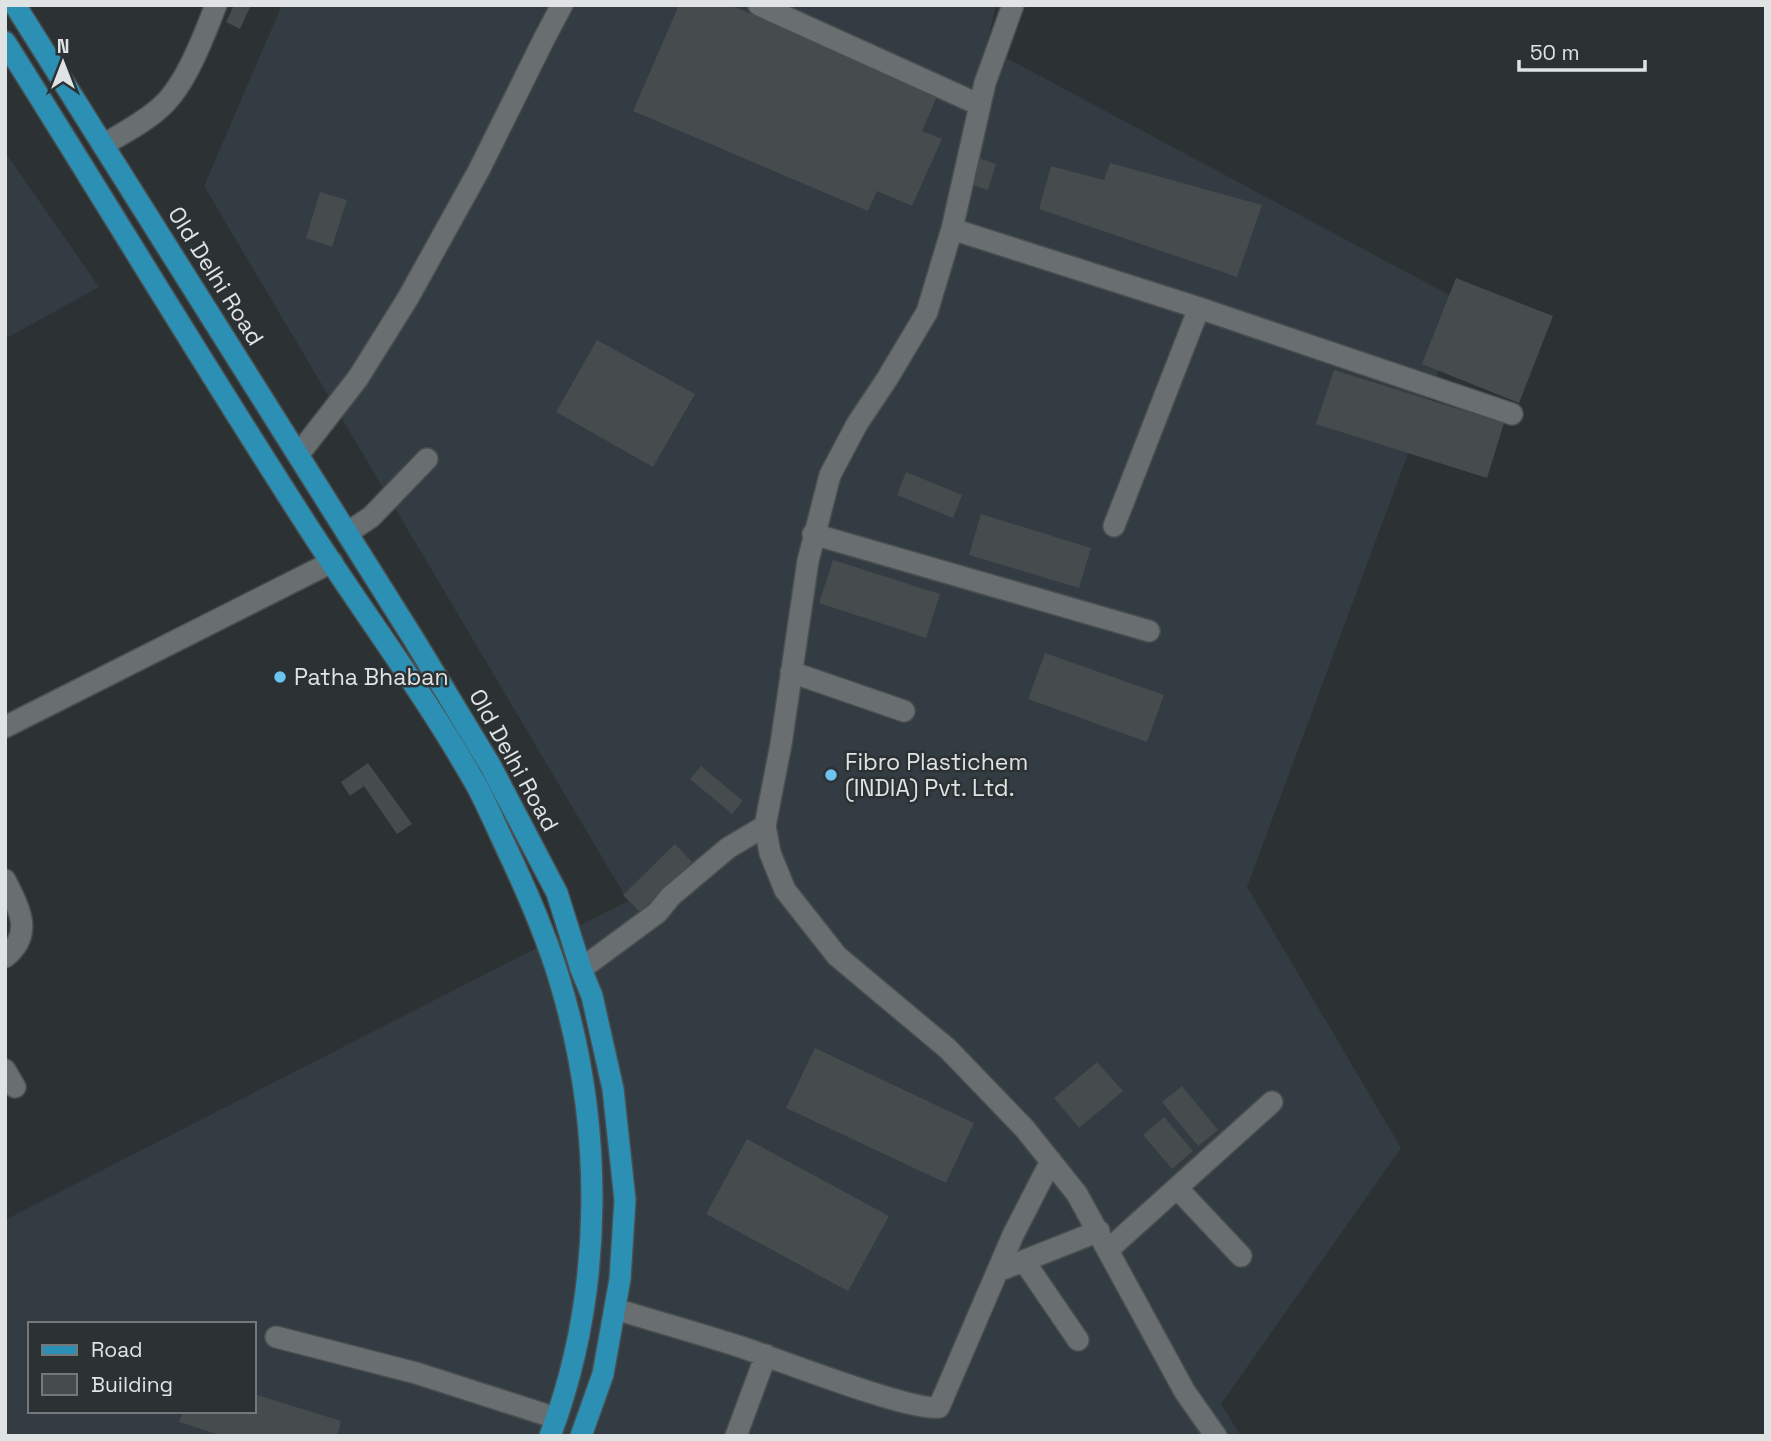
<svg xmlns="http://www.w3.org/2000/svg" width="1771" height="1441" viewBox="0 0 1771 1441" font-family="'Space Grotesk',sans-serif">
  <style>
    .built { fill: #333c42; fill-rule: evenodd }
    .building { fill: #464b4d }
    .lines { fill: none; stroke-linecap: round; stroke-linejoin: round }
    .minor-casing { stroke: #4a4e4f; stroke-width: 24 }
    .major-casing { stroke: #4a4e4f; stroke-width: 24 }
    .minor { stroke: #696e71; stroke-width: 21 }
    .major { stroke: #2c90b4; stroke-width: 21 }
    .poi-dot { fill: #6ac3f1; stroke: #2c3133; stroke-width: 2.5 }
    .labels { text-anchor: middle; dominant-baseline: central; stroke-width: 5; stroke-linejoin: round; paint-order: stroke }
    .street-label { font-size: 23px; fill: #e0e3e4; stroke: #2c3133 }
    .poi-label { font-size: 23px; fill: #e0e3e4; stroke: #2c3133; text-anchor: start }
  </style>
  <rect width="100%" height="100%" fill="#2c3133"/>
  <path class="built" d="M 282,5 L 996,5 L 986,47 L 1464,303 L 1247,887 L 1401,1148 L 1221,1404 L 1241,1436 L 5,1436 L 5,1220 L 628,901 L 204,186 ZM 30,1324 L 254,1324 L 254,1411 L 30,1411 Z
    M 5,152 L 99,287 L 5,339 Z"/>
  <path class="building" d="M 234,5 L 251,5 L 240,29 L 226,22 Z
    M 679,5 L 730,5 L 938,94 L 922,131 L 942,139 L 912,206 L 877,191 L 868,211 L 633,111 Z
    M 976,157 L 996,164 L 988,190 L 967,183 Z
    M 1110,163 L 1262,205 L 1237,277 L 1039,209 L 1051,166 L 1104,180 Z
    M 320,192 L 347,200 L 332,247 L 306,238 Z
    M 1456,278 L 1553,316 L 1519,403 L 1422,364 Z
    M 597,340 L 695,394 L 653,467 L 556,412 Z
    M 1334,370 L 1504,423 L 1487,478 L 1316,424 Z
    M 906,472 L 962,495 L 953,518 L 897,495 Z
    M 981,514 L 1091,548 L 1079,588 L 969,555 Z
    M 833,560 L 940,594 L 926,638 L 819,603 Z
    M 1045,653 L 1164,695 L 1147,742 L 1028,699 Z
    M 368,763 L 412,824 L 397,834 L 364,786 L 350,796 L 341,782 Z
    M 701,766 L 743,801 L 732,814 L 690,779 Z
    M 675,844 L 692,862 L 640,912 L 623,895 Z
    M 815,1048 L 974,1123 L 946,1183 L 786,1108 Z
    M 1097,1062 L 1123,1091 L 1079,1128 L 1054,1098 Z
    M 1182,1086 L 1218,1130 L 1198,1146 L 1162,1102 Z
    M 1164,1117 L 1193,1151 L 1172,1169 L 1143,1135 Z
    M 747,1139 L 889,1216 L 848,1291 L 706,1214 Z
    M 254,1394 L 341,1421 L 337,1436 L 223,1436 L 179,1422 L 183,1411 L 254,1411 Z"/>
  <g class="lines">
    <g class="minor-casing">
      <path id="minor" d="M 759,5 L 980,105
        M 1013,5 L 985,83 L 952,229 L 927,312 L 887,379 L 857,424 L 830,475 L 808,561 L 781,744 L 765,826 L 770,853 L 785,890 L 837,956 L 948,1049 L 1025,1129 L 1077,1194 L 1185,1392 L 1216,1436
        M 103,145 C 123,133 145,122 162,106 C 186,84 204,36 216,5
        M 952,229 L 1199,308 L 1512,414
        M 298,455 L 358,378 L 408,298 L 479,170 L 544,39 L 562,5
        M 1114,526 L 1199,308
        M 347,533 L 371,517 L 427,459
        M 813,534 L 1149,631
        M 791,672 L 904,711
        M 5,727 L 332,562
        M 5,880 C 18,907 35,933 5,957
        M 581,969 L 657,913 L 671,896 L 728,848 L 765,826
        M 5,1070 L 15,1087
        M 1177,1188 L 1241,1256
        M 1109,1249 L 1272,1102
        M 1024,1261 L 1078,1340
        M 998,1271 L 1099,1231
        M 615,1309 C 658,1322 701,1334 744,1348 C 777,1359 914,1413 939,1407 L 1013,1235 L 1051,1161
        M 276,1337 L 416,1373 L 556,1418
        M 736,1436 L 766,1355"/>
    </g>
    <g class="major-casing">
      <path id="major" d="M 15,5 L 413,638 L 490,765 L 557,893 L 581,969 L 592,996 L 613,1089 L 625,1200 L 620,1279 L 603,1374 L 581,1436
        M 5,42 C 108,205 207,371 312,533 C 367,618 429,700 478,788 C 488,807 496,826 505,845 C 525,887 544,930 558,975 C 604,1123 605,1290 550,1436"/>
    </g>
    <use href="#minor" class="minor"/>
    <use href="#major" class="major"/>
  </g>
  <g class="poi-dot">
    <circle cx="280" cy="677" r="7"/>
    <circle cx="831" cy="775" r="7"/>
  </g>
  <g class="labels">
    <g class="street-label">
      <text transform="translate(216 276) rotate(58)">Old Delhi Road</text>
      <text transform="translate(514 760) rotate(61)">Old Delhi Road</text>
    </g>
    <g class="poi-label">
      <text x="294" y="677">Patha Bhaban</text>
      <text x="845" y="762">Fibro Plastichem<tspan x="845" dy="26">(INDIA) Pvt. Ltd.</tspan></text>
    </g>
  </g>
  <rect width="1771" height="1441" fill="none" stroke="#e0e3e4" stroke-width="14"/>
  <rect x="28" y="1322" width="228" height="91" fill="#2c3133" stroke="#74787a" stroke-width="2"/>
  <rect x="42" y="1345" width="35" height="10" fill="#2c90b4" stroke="#74787a" stroke-width="2"/>
  <text x="91" y="1357" font-size="21" fill="#e0e3e4">Road</text>
  <rect x="42" y="1374" width="35" height="21" fill="#464b4d" stroke="#74787a" stroke-width="2"/>
  <text x="91" y="1392" font-size="21" fill="#e0e3e4">Building</text>
  <g transform="translate(63 63)" stroke="#2c3133" stroke-width="5" paint-order="stroke">
  <path d="M0-5L12 26L0 18L-12 26Z" fill="#e0e3e4"/>
  <text y="-10" font-size="19" font-weight="bold" text-anchor="middle" fill="#e0e3e4">N</text>
  </g>
  <path d="M1519 60v10h126v-10" fill="none" stroke="#e0e3e4" stroke-width="3.5"/>
  <text x="1530" y="60" font-size="21" fill="#e0e3e4" stroke="#2c3133" stroke-width="5" paint-order="stroke">50 m</text>
</svg>
